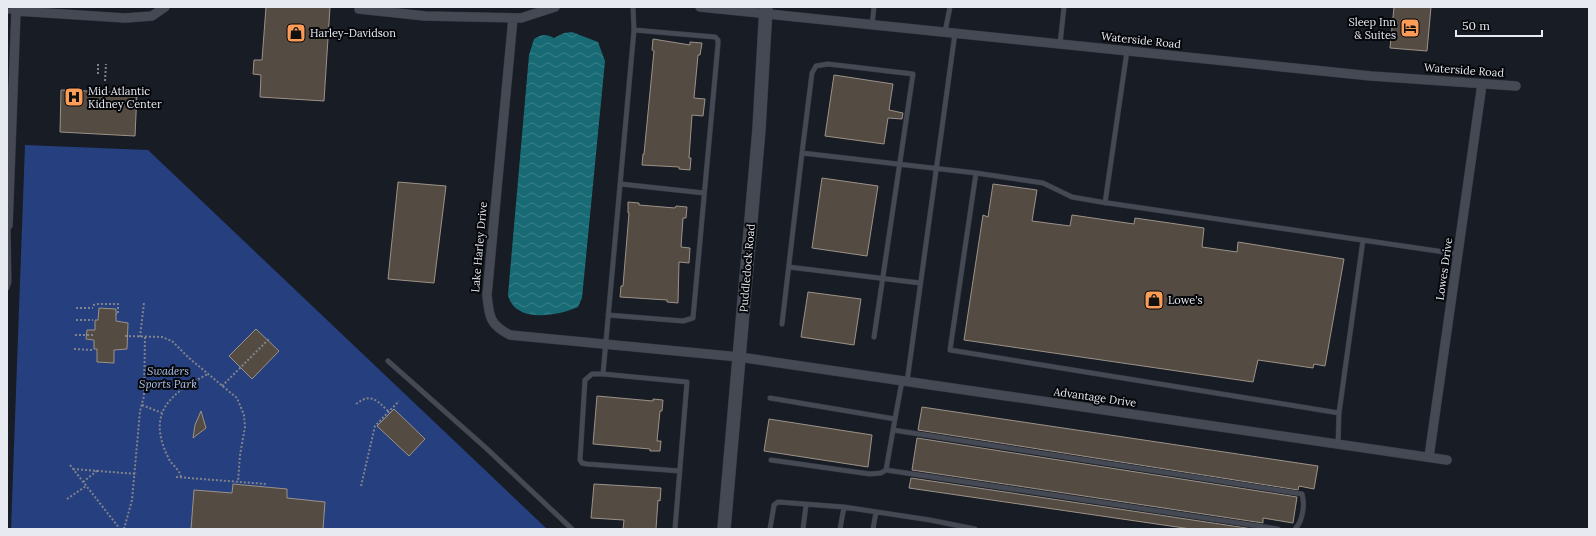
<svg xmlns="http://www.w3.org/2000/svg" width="1596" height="536" viewBox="0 0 1596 536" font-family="Lora,serif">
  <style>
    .park { fill: #263f7e }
    .water { fill: url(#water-waves) }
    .building { fill: #544c42; stroke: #9c9288 }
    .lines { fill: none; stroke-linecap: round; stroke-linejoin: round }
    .lane-casing { stroke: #363940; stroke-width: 5.5 }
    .street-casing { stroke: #363940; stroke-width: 10 }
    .secondary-casing { stroke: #363940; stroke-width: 14 }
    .path { stroke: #80838b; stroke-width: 2; stroke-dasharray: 2 2; stroke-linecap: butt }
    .lane { stroke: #444954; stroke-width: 4.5 }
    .street { stroke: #444954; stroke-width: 9 }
    .secondary { stroke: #444954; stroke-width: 13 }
    .labels { text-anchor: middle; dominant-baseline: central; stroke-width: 4; stroke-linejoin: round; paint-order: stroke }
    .poi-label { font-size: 11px; fill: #e7eaf1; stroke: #05070a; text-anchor: start }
    .street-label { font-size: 11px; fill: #e7eaf1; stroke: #05070a }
    .park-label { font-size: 11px; font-style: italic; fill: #b0c4ed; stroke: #05070a }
  </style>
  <defs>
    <pattern id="water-waves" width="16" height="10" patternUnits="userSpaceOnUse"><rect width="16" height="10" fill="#186b74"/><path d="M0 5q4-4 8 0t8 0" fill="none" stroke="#3a8088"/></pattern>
  </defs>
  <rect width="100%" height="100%" fill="#181c25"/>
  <path class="park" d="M 25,145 L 148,150 L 547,529 L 11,529 Z"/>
  <path class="water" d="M 572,32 L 598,42 L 605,61 L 582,298 L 578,307 C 558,316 515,324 508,295 L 529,55 L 534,39 C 542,34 546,34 554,38 L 564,33 Z"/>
  <path class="building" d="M 266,7 L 330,7 L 324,101 L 260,97 L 261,75 L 253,74 L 254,60 L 262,60 Z
    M 1394,7 L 1431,7 L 1427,51 L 1390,48 Z
    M 653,39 L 690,45 L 690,42 L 702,43 L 700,55 L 698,55 L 694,98 L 705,99 L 703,116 L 692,115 L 689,158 L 691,158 L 690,170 L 679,169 L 679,167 L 642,165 L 643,154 L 644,154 L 654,51 L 652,50 Z
    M 834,75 L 893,84 L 889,110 L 903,113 L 902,119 L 888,118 L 884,144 L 825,136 Z
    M 61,90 L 137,93 L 135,136 L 60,132 Z
    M 822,178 L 878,186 L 867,256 L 812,248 Z
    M 398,182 L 446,186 L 434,283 L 388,279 Z
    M 993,184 L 1037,190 L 1032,221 L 1070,226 L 1072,215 L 1134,224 L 1135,218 L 1204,228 L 1202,247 L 1237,252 L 1238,242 L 1344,259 L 1325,366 L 1314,364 L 1313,368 L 1258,360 L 1253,382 L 964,340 L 983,215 L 988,217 Z
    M 628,202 L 639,203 L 639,205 L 675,208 L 676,206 L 687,207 L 686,218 L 683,218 L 681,247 L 690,248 L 689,263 L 679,262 L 678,303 L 667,302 L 667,300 L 620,297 L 621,286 L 623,286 L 629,213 L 628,213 Z
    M 808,292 L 861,299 L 854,345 L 801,337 Z
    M 99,308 L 116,309 L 116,321 L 128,323 L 127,349 L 114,350 L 114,363 L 97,362 L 97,349 L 94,349 L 94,340 L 86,339 L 87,330 L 95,330 L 95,320 L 98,320 Z
    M 256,329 L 279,351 L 252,379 L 229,356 Z
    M 597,396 L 653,401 L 653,399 L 663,400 L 662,411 L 660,411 L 657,441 L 661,441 L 660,451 L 650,451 L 650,449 L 593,444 Z
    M 922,407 L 1318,466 L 1314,489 L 1299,486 L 1298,490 L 918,430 Z
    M 394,409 L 425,439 L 409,456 L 377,426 Z
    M 201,411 L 206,428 L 193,438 L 195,425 Z
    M 769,419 L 872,435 L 868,467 L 764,451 Z
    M 917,438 L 1297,497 L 1293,523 L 1263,518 L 1263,523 L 912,470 Z
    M 911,478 L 1253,529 L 1191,529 L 909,488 Z
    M 233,484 L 287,489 L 287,498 L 325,502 L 323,529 L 191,529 L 194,490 L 232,493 Z
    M 594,484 L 661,488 L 660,501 L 658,500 L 656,529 L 623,529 L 624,520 L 591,518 Z"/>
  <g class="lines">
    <g class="lane-casing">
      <path id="lane" d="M 633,7 L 634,30 L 603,374 L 592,374 L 585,380 L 580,460 L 582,463 L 587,464 L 680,471
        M 7,11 L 16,11
        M 872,25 L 874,7
        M 945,32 L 950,7
        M 1060,44 L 1064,7
        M 802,153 L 812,73 L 816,66 L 828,64 L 913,74 L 874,337
        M 976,173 L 950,350 L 1339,413 L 1338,444
        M 621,184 L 704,193
        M 1105,203 L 1127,51
        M 789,267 L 920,283
        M 7,288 L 9,282 L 8,225
        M 608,315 L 683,321 L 693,318 L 718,44 L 718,40 L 715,37 L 634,30
        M 782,324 L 802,153 L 976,173 L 1043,183 L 1072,197 L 1101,202 L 1458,254
        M 388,361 L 486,448 L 572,529
        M 603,374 L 687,382 L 675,529
        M 907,382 L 955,33
        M 770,398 L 895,419 L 902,381
        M 1339,413 L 1363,240
        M 893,430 L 1302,494 C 1305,504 1303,521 1295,529
        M 771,460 L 870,474 L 881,473 L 886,470 L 895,419
        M 886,470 L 1278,529
        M 770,529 L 774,505 L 778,502 L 844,507 L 930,520 L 975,529
        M 803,529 L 806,505
        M 840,529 L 844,507
        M 873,529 L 876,512"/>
    </g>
    <g class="street-casing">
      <path id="street" d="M 359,7 L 359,9 L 425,16 L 521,18 L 555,7
        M 700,7 L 1371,76 L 1516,86
        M 16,11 L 125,18 L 152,16 L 165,7
        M 513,18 L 487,295 C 489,317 490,325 510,335 L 739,357 L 1447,460
        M 8,225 L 16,11 L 14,7
        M 1429,457 L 1482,84"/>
    </g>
    <g class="secondary-casing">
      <path id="secondary" d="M 724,529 L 759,129 L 766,7"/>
    </g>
    <path class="path" d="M 98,74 L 98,64
      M 105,81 L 106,64
      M 79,91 L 80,87
      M 89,91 L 89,88
      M 102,92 L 102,88
      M 115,92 L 116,89
      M 129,93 L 129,89
      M 93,305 L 98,304 L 118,304 L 118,314 L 116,314
      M 76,308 L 93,308
      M 76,320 L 93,320
      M 75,335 L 94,335
      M 125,336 L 162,337 L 172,341 L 189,358 L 237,398 L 244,415 L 245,427 L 240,455 L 238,482
      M 140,337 L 144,303
      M 74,349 L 92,350
      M 222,386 L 270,338
      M 356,404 C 372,392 377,401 389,412
      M 142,405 L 162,413
      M 70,465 L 120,529
      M 73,469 L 137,474
      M 176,477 L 266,484
      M 181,477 C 179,468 171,465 168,457 C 146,412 171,393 208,374
      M 83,482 L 98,470
      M 361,486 L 375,426 L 399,401
      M 67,499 L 86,486
      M 124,529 L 132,500 L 140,411 L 144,396 L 145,337"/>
    <use href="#lane" class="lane"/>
    <use href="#street" class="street"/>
    <use href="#secondary" class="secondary"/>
  </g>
  <defs>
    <g id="hotel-square" transform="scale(1)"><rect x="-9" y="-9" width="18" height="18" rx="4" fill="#fd9c56" stroke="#05070a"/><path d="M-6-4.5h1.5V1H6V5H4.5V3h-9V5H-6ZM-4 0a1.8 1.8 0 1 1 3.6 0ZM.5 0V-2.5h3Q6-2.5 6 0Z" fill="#111"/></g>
    <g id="shop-square" transform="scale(1)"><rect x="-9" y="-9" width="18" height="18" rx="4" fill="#fd9c56" stroke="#05070a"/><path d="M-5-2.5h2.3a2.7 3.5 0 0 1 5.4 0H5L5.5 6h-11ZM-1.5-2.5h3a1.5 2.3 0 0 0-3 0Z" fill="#111"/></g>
    <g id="hospital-square" transform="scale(1)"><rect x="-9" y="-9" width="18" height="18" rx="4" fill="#fd9c56" stroke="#05070a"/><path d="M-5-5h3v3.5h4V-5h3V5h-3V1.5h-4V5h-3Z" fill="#111"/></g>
  </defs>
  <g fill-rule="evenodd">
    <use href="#hotel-square" x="1410" y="28"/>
    <use href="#shop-square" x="296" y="33"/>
    <use href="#hospital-square" x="74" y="97"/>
    <use href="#shop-square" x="1154" y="300"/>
  </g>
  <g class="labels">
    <g class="poi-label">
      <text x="1396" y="22" text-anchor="end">Sleep Inn<tspan x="1396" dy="13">&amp; Suites</tspan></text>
      <text x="310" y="33">Harley-Davidson</text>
      <text x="88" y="91">Mid Atlantic<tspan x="88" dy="13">Kidney Center</tspan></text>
      <text x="1168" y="300">Lowe's</text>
    </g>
    <g class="street-label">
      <text transform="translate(1141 40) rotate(6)">Waterside Road</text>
      <text transform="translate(1464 70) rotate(4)">Waterside Road</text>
      <text transform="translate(479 247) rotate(-85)">Lake Harley Drive</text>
      <text transform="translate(747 268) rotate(-85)">Puddledock Road</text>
      <text transform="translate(1444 269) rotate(-82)">Lowes Drive</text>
      <text transform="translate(1095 397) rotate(8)">Advantage Drive</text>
    </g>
    <g class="park-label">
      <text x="168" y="371">Swaders<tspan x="168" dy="13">Sports Park</tspan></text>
    </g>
  </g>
  <rect width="1596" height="536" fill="none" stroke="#e7eaf1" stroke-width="16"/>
  <path d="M1456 30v6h86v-6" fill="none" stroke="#e7eaf1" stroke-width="2"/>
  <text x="1462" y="30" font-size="12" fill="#e7eaf1" stroke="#05070a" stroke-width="3" paint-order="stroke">50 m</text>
</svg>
